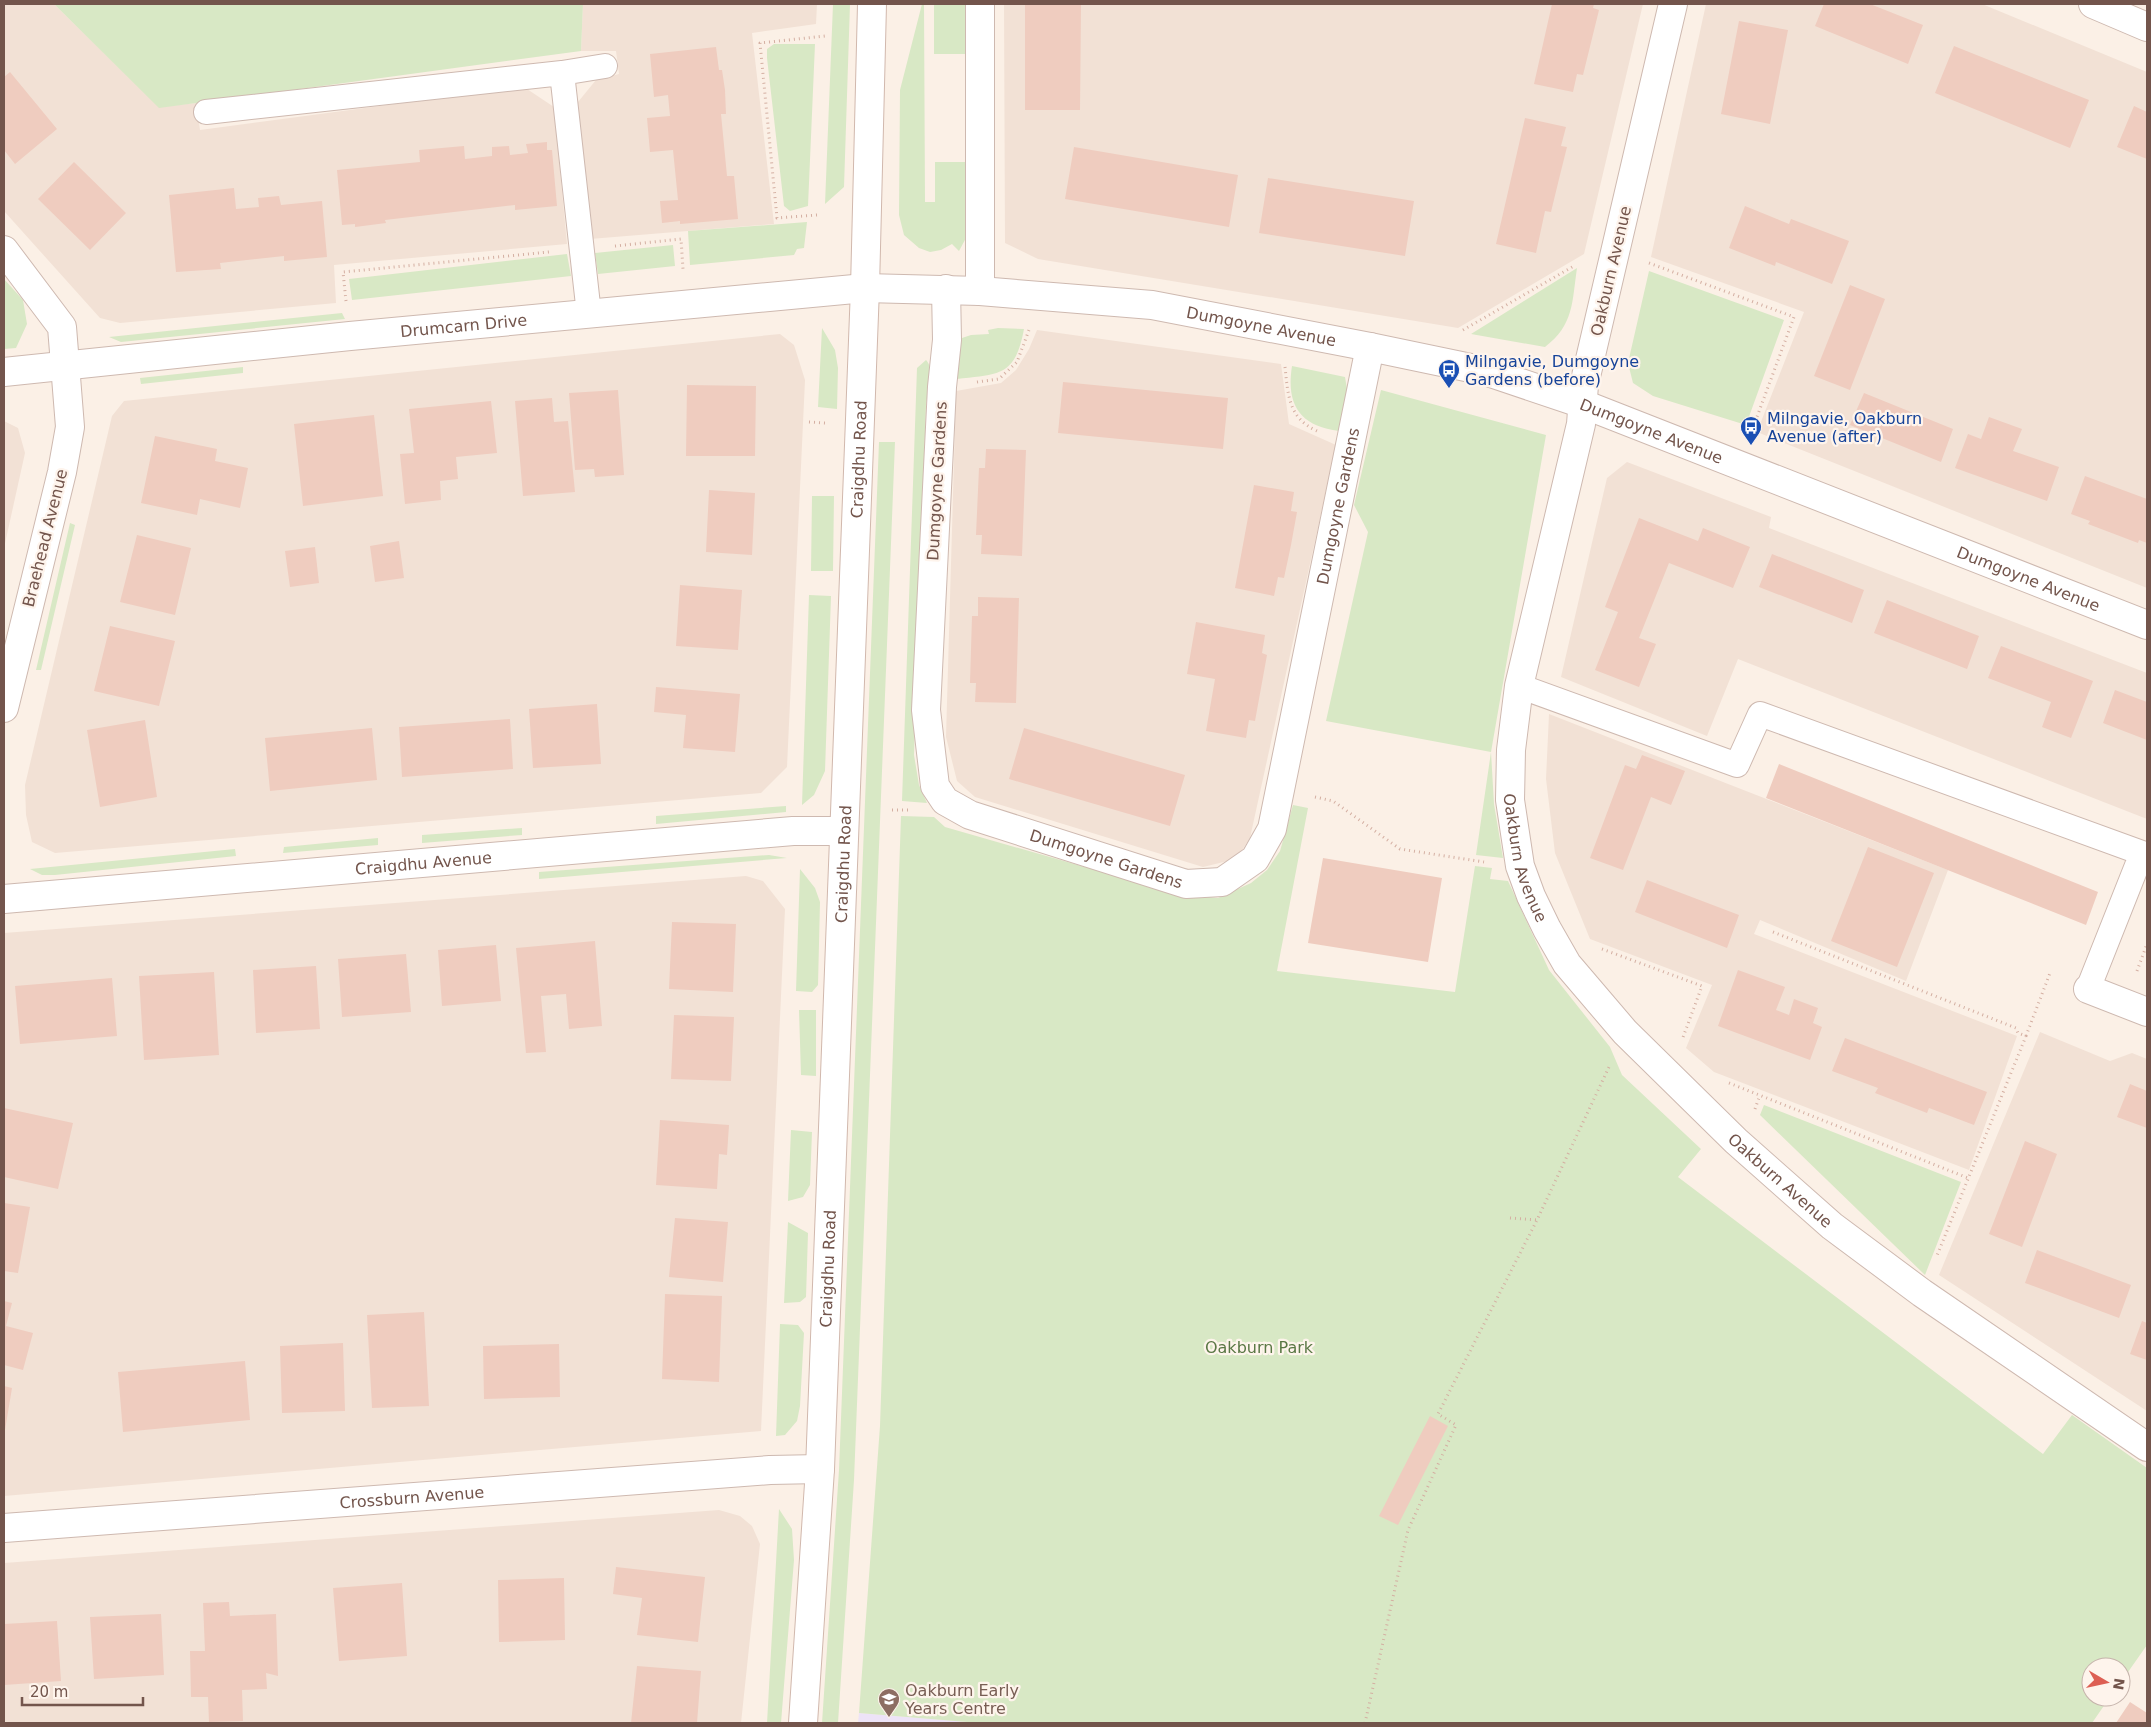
<svg xmlns="http://www.w3.org/2000/svg" width="2151" height="1727" viewBox="0 0 2151 1727" font-family="'DejaVu Sans',sans-serif">
  <style>
    .residential { fill: #f2e1d5 }
    .education { fill: #ede3f7 }
    .green { fill: #d8e8c5 }
    .building { fill: #efccbf }
    .lines { fill: none; stroke-linecap: round; stroke-linejoin: round }
    .service-casing { stroke: #ceb9b0; stroke-width: 26 }
    .minor-casing { stroke: #ceb9b0; stroke-width: 30 }
    .tertiary-casing { stroke: #ceb9b0; stroke-width: 30 }
    .secondary-casing { stroke: #d1b8ad; stroke-width: 30 }
    .path { stroke: #d4afa2; stroke-width: 3; stroke-dasharray: 1 4; stroke-linecap: butt }
    .service { stroke: #fff; stroke-width: 24 }
    .minor { stroke: #fff; stroke-width: 28 }
    .tertiary { stroke: #fff; stroke-width: 28 }
    .secondary { stroke: #fff; stroke-width: 28 }
    .labels { text-anchor: middle; dominant-baseline: central; stroke-width: 4.5; stroke-linejoin: round; paint-order: stroke }
    .street-label { font-size: 16px; fill: #73554c; stroke: #fef4ec }
    .transit-label { font-size: 16px; fill: #164399; stroke: #fef4ec; text-anchor: start }
    .park-label { font-size: 16px; fill: #5b7845; stroke: #fef4ec }
    .education-label { font-size: 16px; fill: #785e54; stroke: #fef4ec; text-anchor: start }
  </style>
  <rect width="100%" height="100%" fill="#fbf0e6"/>
  <path class="residential" d="M 4,4 L 54,4 L 159,107 L 196,103 L 200,130 L 524,87 L 554,107 L 567,244 L 334,265 L 336,303 L 120,323 L 100,318 L 4,211 Z
    M 583,4 L 817,4 L 816,24 L 752,33 L 774,224 L 590,239 L 578,102 L 596,80 L 619,74 L 616,51 L 581,51 Z
    M 1004,4 L 1643,4 L 1584,254 L 1458,328 L 1038,259 L 1005,243 Z
    M 1706,4 L 1982,4 L 2147,72 L 2147,588 L 1757,432 L 1804,312 L 1651,257 Z
    M 1037,330 L 1281,364 L 1289,424 L 1336,445 L 1250,838 L 1236,859 L 1203,867 L 975,797 L 957,781 L 946,737 L 956,391 L 1001,383 L 1016,370 L 1029,349 Z
    M 780,334 L 794,345 L 805,380 L 787,767 L 761,793 L 55,853 L 32,842 L 26,815 L 25,785 L 112,416 L 124,401 Z
    M 4,421 L 18,428 L 25,453 L 4,548 Z
    M 1627,462 L 1771,517 L 1769,528 L 2147,673 L 2147,819 L 1738,659 L 1707,736 L 1561,677 L 1607,478 Z
    M 1549,714 L 1948,870 L 1906,981 L 1760,920 L 1754,934 L 2017,1036 L 1969,1170 L 1714,1072 L 1686,1048 L 1712,985 L 1590,939 L 1555,853 L 1546,779 Z
    M 746,876 L 763,881 L 785,909 L 761,1431 L 4,1496 L 4,933 Z
    M 2040,1032 L 2110,1061 L 2132,1053 L 2147,1059 L 2147,1411 L 1939,1275 Z
    M 719,1510 L 740,1516 L 752,1526 L 760,1544 L 741,1723 L 4,1723 L 4,1563 Z"/>
  <path class="education" d="M 859,1713 L 979,1723 L 858,1723 Z"/>
  <path class="green" d="M 54,4 L 583,4 L 581,51 L 159,108 Z
    M 833,4 L 850,4 L 844,187 L 825,204 Z
    M 922,4 L 924,4 L 925,202 L 935,202 L 935,162 L 966,162 L 966,238 L 959,251 L 952,244 L 941,250 L 930,252 L 919,248 L 904,235 L 899,215 L 900,90 Z
    M 934,4 L 965,4 L 965,54 L 934,54 Z
    M 774,44 L 815,44 L 808,206 L 790,211 L 784,206 L 767,58 L 767,49 Z
    M 807,222 L 804,248 L 797,249 L 794,255 L 690,265 L 688,231 Z
    M 673,245 L 675,266 L 598,274 L 595,253 Z
    M 567,254 L 571,276 L 352,300 L 349,279 Z
    M 1577,268 C 1572,302 1574,325 1545,347 L 1471,334 Z
    M 1649,271 L 1784,320 L 1746,425 L 1653,396 L 1633,383 L 1628,363 Z
    M 4,279 L 23,300 L 27,324 L 16,348 L 4,349 Z
    M 342,313 L 345,319 L 121,342 L 109,337 Z
    M 822,328 L 835,350 L 838,368 L 837,409 L 818,407 Z
    M 998,328 L 1024,329 C 1015,377 999,374 957,379 L 959,339 L 971,335 L 989,334 L 988,330 Z
    M 926,360 C 936,371 928,391 926,404 L 914,755 L 919,785 L 927,803 L 902,801 L 917,368 Z
    M 1292,366 L 1345,377 L 1347,389 L 1339,431 C 1299,426 1286,404 1292,366 Z
    M 243,367 L 243,373 L 141,384 L 140,378 Z
    M 1381,390 L 1546,435 L 1491,752 L 1494,804 L 1503,858 L 1476,855 L 1491,752 L 1326,721 L 1368,532 L 1354,505 Z
    M 879,442 L 895,442 L 854,1480 L 838,1723 L 822,1723 L 839,1470 Z
    M 812,496 L 834,496 L 833,571 L 811,571 Z
    M 70,523 L 75,525 L 41,670 L 36,670 Z
    M 809,595 L 831,596 L 825,771 L 814,795 L 802,805 Z
    M 1293,805 L 1308,808 L 1277,971 L 1455,992 L 1475,866 L 1492,868 L 1490,879 L 1508,881 L 1549,970 L 1610,1047 L 1622,1075 L 1701,1149 L 1678,1177 L 2043,1454 L 2072,1415 L 2147,1468 L 2147,1645 L 2121,1682 L 2121,1667 L 2091,1667 L 2091,1697 L 2110,1697 L 2092,1723 L 979,1723 L 859,1713 L 880,1426 L 901,816 L 934,817 L 945,827 L 1179,894 L 1218,898 L 1251,883 L 1267,870 L 1280,851 Z
    M 786,806 L 786,812 L 656,824 L 656,816 Z
    M 522,828 L 522,835 L 422,843 L 422,835 Z
    M 378,838 L 378,845 L 283,853 L 284,847 Z
    M 235,849 L 236,856 L 55,875 L 42,875 L 30,869 Z
    M 769,855 L 787,858 L 539,879 L 539,872 Z
    M 800,869 L 815,888 L 820,902 L 818,985 L 812,992 L 796,991 Z
    M 799,1010 L 816,1010 L 816,1076 L 801,1075 Z
    M 1764,1105 L 1961,1182 L 1925,1275 L 1760,1115 Z
    M 791,1130 L 812,1132 L 810,1185 L 803,1197 L 788,1201 Z
    M 788,1222 L 808,1233 L 806,1297 L 800,1302 L 784,1303 Z
    M 780,1324 L 798,1325 L 804,1333 L 800,1406 L 797,1421 L 785,1435 L 776,1436 Z
    M 779,1509 L 792,1529 L 794,1560 L 781,1723 L 767,1723 Z"/>
  <path class="building" d="M 1025,4 L 1081,4 L 1080,110 L 1025,110 Z
    M 1552,4 L 1594,4 L 1593,8 L 1599,10 L 1583,75 L 1577,74 L 1573,92 L 1534,84 Z
    M 1824,4 L 1870,4 L 1923,25 L 1908,64 L 1815,26 Z
    M 1739,21 L 1788,30 L 1770,124 L 1721,114 Z
    M 1954,46 L 2089,100 L 2070,148 L 1935,93 Z
    M 716,47 L 719,70 L 722,70 L 725,90 L 726,114 L 721,114 L 727,176 L 734,176 L 738,219 L 680,224 L 680,221 L 662,223 L 660,201 L 678,200 L 673,150 L 650,152 L 647,118 L 670,116 L 668,95 L 654,97 L 650,54 Z
    M 10,72 L 57,129 L 15,164 L 4,150 L 4,77 Z
    M 2134,106 L 2147,112 L 2147,159 L 2117,147 Z
    M 1525,118 L 1566,127 L 1561,146 L 1567,147 L 1559,179 L 1551,212 L 1545,211 L 1536,253 L 1496,244 Z
    M 547,142 L 547,150 L 552,150 L 557,206 L 515,210 L 515,205 L 385,220 L 386,223 L 355,227 L 355,224 L 342,225 L 337,170 L 420,162 L 419,150 L 464,146 L 465,159 L 492,156 L 492,147 L 509,146 L 510,155 L 528,153 L 526,144 Z
    M 1074,147 L 1238,175 L 1229,227 L 1065,199 Z
    M 74,162 L 126,213 L 90,250 L 38,199 Z
    M 1268,178 L 1414,201 L 1405,256 L 1259,233 Z
    M 234,188 L 236,209 L 259,207 L 258,198 L 279,196 L 281,205 L 322,201 L 327,257 L 284,261 L 284,256 L 220,263 L 221,269 L 176,272 L 169,195 Z
    M 1745,206 L 1789,224 L 1791,219 L 1849,241 L 1832,284 L 1776,262 L 1775,266 L 1729,248 Z
    M 1850,285 L 1885,299 L 1850,390 L 1814,376 Z
    M 1063,382 L 1228,398 L 1223,449 L 1058,433 Z
    M 687,385 L 756,386 L 755,456 L 686,456 Z
    M 618,390 L 624,475 L 595,477 L 594,469 L 575,470 L 569,393 Z
    M 1864,393 L 1953,429 L 1941,462 L 1850,425 Z
    M 552,398 L 554,422 L 568,421 L 575,492 L 523,496 L 515,401 Z
    M 491,401 L 497,453 L 456,457 L 458,479 L 440,481 L 441,500 L 405,504 L 400,454 L 414,453 L 409,409 Z
    M 374,415 L 383,496 L 303,506 L 294,424 Z
    M 1989,417 L 2022,429 L 2013,451 L 2059,467 L 2047,501 L 1955,468 L 1968,434 L 1981,439 Z
    M 155,436 L 217,449 L 215,461 L 248,468 L 240,508 L 200,499 L 197,515 L 141,503 Z
    M 986,449 L 1026,450 L 1022,556 L 981,554 L 982,535 L 976,535 L 979,468 L 985,468 Z
    M 2085,476 L 2147,499 L 2147,543 L 2139,540 L 2138,543 L 2088,524 L 2090,521 L 2071,514 Z
    M 1254,485 L 1294,492 L 1291,511 L 1297,512 L 1291,545 L 1284,578 L 1278,577 L 1274,596 L 1235,588 Z
    M 709,490 L 755,493 L 752,555 L 706,552 Z
    M 1639,518 L 1698,541 L 1703,528 L 1750,547 L 1733,588 L 1669,563 L 1639,638 L 1656,644 L 1639,687 L 1595,670 L 1618,612 L 1605,607 Z
    M 137,535 L 191,548 L 175,615 L 120,602 Z
    M 399,541 L 404,578 L 375,582 L 370,546 Z
    M 315,547 L 319,583 L 290,587 L 285,551 Z
    M 1772,554 L 1864,590 L 1852,623 L 1759,587 Z
    M 680,585 L 742,590 L 738,650 L 676,646 Z
    M 978,597 L 1019,598 L 1016,703 L 975,702 L 976,683 L 970,683 L 972,616 L 978,616 Z
    M 1887,600 L 1979,636 L 1967,669 L 1874,633 Z
    M 1196,622 L 1265,635 L 1262,653 L 1267,655 L 1255,721 L 1249,720 L 1246,738 L 1206,731 L 1215,679 L 1187,674 Z
    M 110,626 L 175,641 L 159,706 L 94,691 Z
    M 2001,646 L 2093,681 L 2071,738 L 2042,727 L 2051,702 L 1988,678 Z
    M 656,687 L 740,694 L 735,752 L 683,748 L 686,715 L 654,712 Z
    M 2115,690 L 2147,702 L 2147,740 L 2103,723 Z
    M 597,704 L 601,764 L 533,768 L 529,709 Z
    M 510,719 L 513,769 L 402,777 L 399,727 Z
    M 145,720 L 157,797 L 100,807 L 87,730 Z
    M 372,728 L 377,780 L 270,791 L 265,738 Z
    M 1024,728 L 1185,775 L 1170,826 L 1009,779 Z
    M 1642,755 L 1685,771 L 1671,805 L 1651,797 L 1623,870 L 1590,858 L 1625,765 L 1636,769 Z
    M 1779,764 L 2098,892 L 2086,925 L 1766,798 Z
    M 1868,847 L 1934,873 L 1897,967 L 1831,941 Z
    M 1323,858 L 1442,878 L 1428,962 L 1308,943 Z
    M 1647,880 L 1739,915 L 1727,948 L 1635,912 Z
    M 672,922 L 736,924 L 733,992 L 669,989 Z
    M 595,941 L 602,1026 L 569,1029 L 566,994 L 541,996 L 546,1052 L 526,1053 L 516,948 Z
    M 496,945 L 501,1001 L 442,1006 L 438,950 Z
    M 406,954 L 411,1012 L 342,1017 L 338,959 Z
    M 316,966 L 320,1029 L 256,1033 L 253,970 Z
    M 1738,970 L 1785,987 L 1776,1010 L 1789,1015 L 1794,999 L 1818,1008 L 1813,1023 L 1822,1027 L 1810,1060 L 1718,1026 Z
    M 214,972 L 219,1055 L 144,1060 L 139,976 Z
    M 112,978 L 117,1036 L 20,1044 L 15,986 Z
    M 674,1015 L 734,1017 L 731,1081 L 671,1079 Z
    M 1845,1038 L 1987,1092 L 1974,1125 L 1929,1108 L 1927,1113 L 1875,1093 L 1878,1088 L 1832,1071 Z
    M 2130,1084 L 2147,1091 L 2147,1128 L 2117,1117 Z
    M 4,1108 L 73,1123 L 58,1189 L 4,1177 Z
    M 660,1120 L 729,1125 L 727,1155 L 719,1154 L 717,1189 L 656,1185 Z
    M 2025,1141 L 2057,1154 L 2022,1247 L 1989,1234 Z
    M 4,1203 L 30,1207 L 18,1273 L 4,1271 Z
    M 675,1218 L 728,1222 L 723,1282 L 669,1277 Z
    M 2037,1250 L 2131,1285 L 2119,1318 L 2025,1283 Z
    M 665,1294 L 722,1296 L 719,1382 L 662,1379 Z
    M 4,1301 L 12,1303 L 6,1326 L 33,1333 L 23,1370 L 4,1365 Z
    M 424,1312 L 429,1406 L 372,1408 L 367,1315 Z
    M 2142,1321 L 2147,1323 L 2147,1360 L 2130,1354 Z
    M 343,1343 L 345,1411 L 282,1413 L 280,1346 Z
    M 559,1344 L 560,1397 L 484,1399 L 483,1346 Z
    M 245,1361 L 250,1420 L 123,1432 L 118,1372 Z
    M 4,1386 L 12,1388 L 5,1430 L 4,1430 Z
    M 1430,1416 L 1448,1426 L 1398,1525 L 1379,1516 Z
    M 616,1567 L 705,1577 L 698,1642 L 637,1635 L 642,1598 L 613,1594 Z
    M 564,1578 L 565,1640 L 499,1642 L 498,1580 Z
    M 402,1583 L 407,1656 L 339,1661 L 333,1588 Z
    M 229,1602 L 230,1616 L 276,1614 L 278,1676 L 266,1673 L 267,1689 L 242,1690 L 243,1721 L 209,1722 L 208,1697 L 191,1697 L 190,1651 L 205,1651 L 203,1603 Z
    M 161,1614 L 164,1675 L 94,1679 L 90,1617 Z
    M 57,1621 L 61,1681 L 4,1685 L 4,1624 Z
    M 637,1666 L 701,1671 L 697,1723 L 631,1723 Z
    M 2130,1702 L 2147,1713 L 2147,1723 L 2116,1723 Z"/>
  <g class="lines">
    <g class="service-casing">
      <path id="service" d="M 562,73 L 605,66
        M 206,112 L 562,73 L 589,314
        M 1519,686 L 1737,765 L 1760,714 L 2142,853 L 2088,989"/>
    </g>
    <g class="minor-casing">
      <g id="minor">
        <path id="s1" d="M 1673,4 L 1584,385 L 1581,424 L 1519,686 L 1511,750 L 1510,800 L 1520,866 L 1531,896 L 1547,929 L 1567,964 L 1625,1032 L 1736,1141 L 1832,1226 L 1922,1293 L 2147,1447"/>
        <path d="M 2093,4 L 2147,27"/>
        <path d="M 4,250 L 62,327 L 70,427 L 62,472 L 4,708"/>
        <path id="s2" d="M 946,289 L 947,340 L 942,387 L 926,710 L 935,786 L 945,801 L 970,815 L 1186,884 L 1222,882 L 1255,859 L 1272,829 L 1370,347"/>
        <path d="M 980,291 L 980,4"/>
        <path id="s3" d="M 4,372 L 350,336 L 865,288"/>
        <path id="s4" d="M 4,899 L 793,831 L 844,831"/>
        <path d="M 2088,989 L 2147,1012"/>
        <path id="s5" d="M 4,1528 L 770,1470 L 820,1469"/>
      </g>
    </g>
    <g class="tertiary-casing">
      <g id="tertiary">
        <path id="s6" d="M 865,288 L 980,291 L 1152,305 L 1370,347 L 1485,371 L 1583,404 L 2147,625"/>
      </g>
    </g>
    <g class="secondary-casing">
      <g id="secondary">
        <path id="s7" d="M 803,1723 L 820,1469 L 865,288 L 872,4"/>
      </g>
    </g>
    <path class="path" d="M 817,215 L 777,218 L 760,43 L 825,36
      M 615,246 L 681,239 L 683,269
      M 1649,263 L 1794,317 L 1751,433
      M 346,301 L 343,272 L 549,252
      M 1463,330 L 1574,266
      M 1285,367 C 1288,394 1288,418 1317,431
      M 977,382 L 999,379 L 1017,362 L 1029,330
      M 809,422 L 825,423
      M 1315,797 L 1333,801 L 1400,849 L 1484,862
      M 892,810 L 909,810
      M 1773,932 L 2016,1028 L 2018,1033 L 2026,1036 L 1936,1258
      M 1602,949 L 1702,986 L 1682,1040
      M 2137,971 L 2147,944
      M 2026,1036 L 2050,973
      M 1729,1083 L 1968,1178
      M 1755,1109 L 1760,1095
      M 1510,1218 L 1537,1220
      M 1365,1723 L 1408,1530 L 1456,1425 L 1438,1414 L 1537,1220 L 1609,1067"/>
    <use href="#service" class="service"/>
    <use href="#minor" class="minor"/>
    <use href="#tertiary" class="tertiary"/>
    <use href="#secondary" class="secondary"/>
  </g>
  <defs>
    <g id="bus-pin" transform="scale(1.125)"><path d="M0 17L-7.5 6A9.5 9.5 0 1 1 7.5 6Z" fill="#1a4fb4" stroke="#fef4ec"/><path d="M-5-6H5V4H4V6H2V4H-2V6H-4V4H-5ZM-3.5-4V0h7V-4ZM-3.5 1.2v1.5H-2V1.2ZM2 1.2v1.5H3.5V1.2Z" fill="#fff"/></g>
    <g id="school-pin" transform="scale(1.125)"><path d="M0 17L-7.5 6A9.5 9.5 0 1 1 7.5 6Z" fill="#8d6e63" stroke="#fef4ec"/><path d="M0-5L7-2L0 1L-7-2ZM-4 1L0 2.5L4 1V4Q0 6-4 4Z" fill="#fff"/></g>
  </defs>
  <g fill-rule="evenodd">
    <use href="#bus-pin" x="1449" y="370"/>
    <use href="#bus-pin" x="1751" y="427"/>
    <use href="#school-pin" x="889" y="1699"/>
  </g>
  <g class="labels">
    <g class="street-label">
      <text transform="translate(1611 271) rotate(-77)">Oakburn Avenue</text>
      <text stroke="none"><textPath href="#s3" startOffset="462">Drumcarn Drive</textPath></text>
      <text stroke="none"><textPath href="#s6" startOffset="399">Dumgoyne Avenue</textPath></text>
      <text stroke="none"><textPath href="#s6" startOffset="804">Dumgoyne Avenue</textPath></text>
      <text stroke="none"><textPath href="#s7" startOffset="1265">Craigdhu Road</textPath></text>
      <text transform="translate(937 481) rotate(-87)">Dumgoyne Gardens</text>
      <text stroke="none"><textPath href="#s2" startOffset="1212">Dumgoyne Gardens</textPath></text>
      <text transform="translate(45 538) rotate(-76)">Braehead Avenue</text>
      <text stroke="none"><textPath href="#s6" startOffset="1209">Dumgoyne Avenue</textPath></text>
      <text stroke="none"><textPath href="#s1" startOffset="874">Oakburn Avenue</textPath></text>
      <text stroke="none"><textPath href="#s2" startOffset="688">Dumgoyne Gardens</textPath></text>
      <text stroke="none"><textPath href="#s4" startOffset="421">Craigdhu Avenue</textPath></text>
      <text stroke="none"><textPath href="#s7" startOffset="860">Craigdhu Road</textPath></text>
      <text stroke="none"><textPath href="#s1" startOffset="1294">Oakburn Avenue</textPath></text>
      <text stroke="none"><textPath href="#s7" startOffset="455">Craigdhu Road</textPath></text>
      <text stroke="none"><textPath href="#s5" startOffset="409">Crossburn Avenue</textPath></text>
    </g>
    <g class="transit-label">
      <text x="1465" y="361">Milngavie, Dumgoyne<tspan x="1465" dy="18">Gardens (before)</tspan></text>
      <text x="1767" y="418">Milngavie, Oakburn<tspan x="1767" dy="18">Avenue (after)</tspan></text>
    </g>
    <g class="park-label">
      <text x="1259" y="1347">Oakburn Park</text>
    </g>
    <g class="education-label">
      <text x="905" y="1690">Oakburn Early<tspan x="905" dy="18">Years Centre</tspan></text>
    </g>
  </g>
  <rect width="2151" height="1727" fill="none" stroke="#73554c" stroke-width="10"/>
  <g transform="translate(2106 1682) rotate(99)"><circle r="24" fill="#fef4ec" stroke="#c6b4ac"/>
  <path d="M0-4L9 19L0 12L-9 19Z" fill="#dd5f53"/>
  <text y="-8" font-size="14" font-weight="bold" text-anchor="middle" fill="#73554c">N</text>
  </g>
  <path d="M22 1697v8h121v-8" fill="none" stroke="#73554c" stroke-width="2.5"/>
  <text x="30" y="1697" font-size="15" fill="#73554c" stroke="#fef4ec" stroke-width="4" paint-order="stroke">20 m</text>
</svg>
